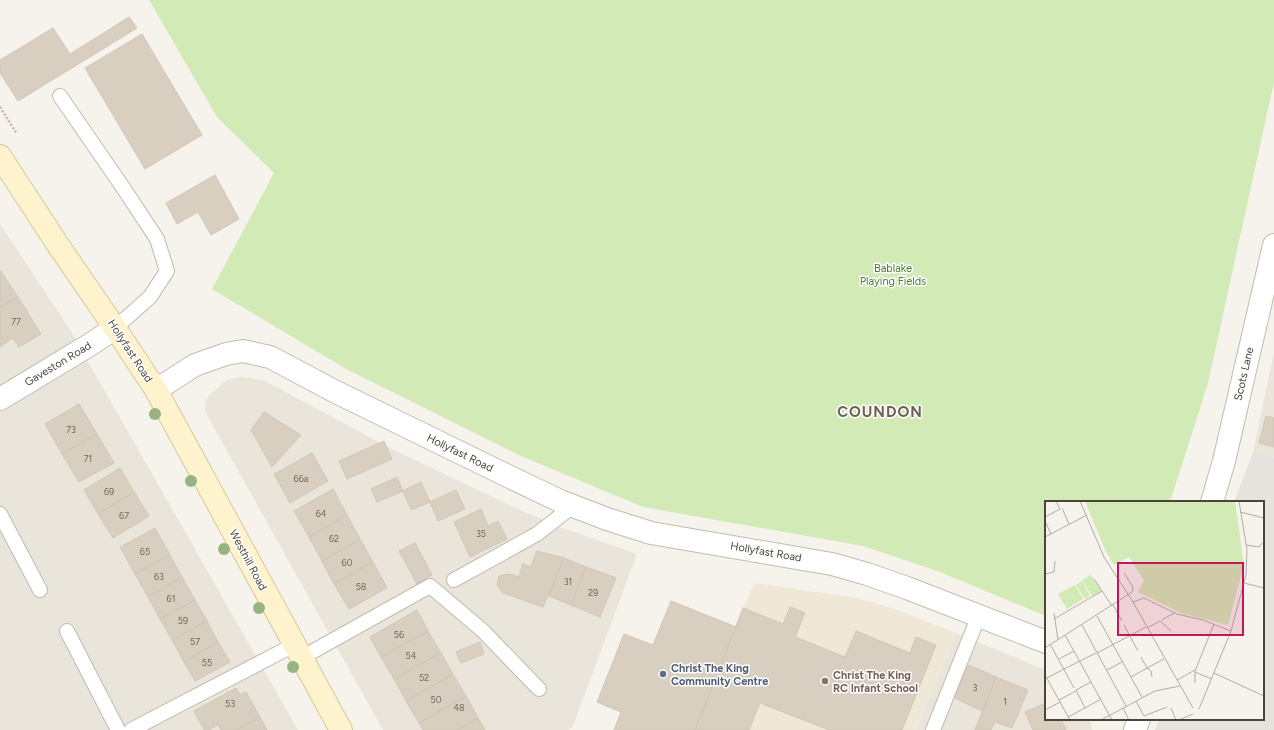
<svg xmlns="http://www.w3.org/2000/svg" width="1274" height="730" viewBox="0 0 1274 730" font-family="Figtree,sans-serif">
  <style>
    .residential { fill: #eae5da }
    .industrial { fill: #e6e2dd }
    .education { fill: #efe8d6 }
    .green { fill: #d2eab5 }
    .building { fill: #d8cfc1; stroke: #d3c7b4 }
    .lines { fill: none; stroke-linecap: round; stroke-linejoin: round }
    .lane-casing { stroke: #c2bbae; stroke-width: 16 }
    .street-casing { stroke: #c2bbae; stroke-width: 24 }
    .secondary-casing { stroke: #d6c79b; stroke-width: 24 }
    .path { stroke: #c4b79f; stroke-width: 2.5; stroke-dasharray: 2 2; stroke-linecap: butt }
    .lane { stroke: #fff; stroke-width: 14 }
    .street { stroke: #fff; stroke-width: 22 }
    .secondary { stroke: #fff3cd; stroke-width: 22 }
    .tree { fill: #97b381 }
    .service-dot { fill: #5c6f8a; stroke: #fff; stroke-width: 1.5 }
    .education-dot { fill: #8d6e63; stroke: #fff; stroke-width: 1.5 }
    .labels { text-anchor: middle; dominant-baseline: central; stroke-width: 3; stroke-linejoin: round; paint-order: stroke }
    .number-label { font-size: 9px; fill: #6e675b }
    .park-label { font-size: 11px; fill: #4a7f2a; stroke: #fff }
    .street-label { font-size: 11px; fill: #4b4439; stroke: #fff }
    .service-label { font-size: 11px; font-weight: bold; fill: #4e5e75; stroke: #fff; text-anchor: start }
    .education-label { font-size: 11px; font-weight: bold; fill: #785e54; stroke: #fff; text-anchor: start }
    .district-label { font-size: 15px; font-weight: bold; letter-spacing: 1px; fill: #6e6250; stroke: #fff }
    .inset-road { fill: none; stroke: #b2ada4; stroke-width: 1 }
    .view { fill: #c2185b; fill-opacity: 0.15; stroke: #c2185b; stroke-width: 2 }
    .inset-edge { fill: none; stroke: #4b4439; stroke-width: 2 }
  </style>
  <rect width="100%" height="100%" fill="#f6f3ec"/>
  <path class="residential" d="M 0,224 L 69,328 L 298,730 L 0,730 Z
    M 1274,352 L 1274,457 L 1253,452 Z
    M 240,377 L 251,378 L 265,381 L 392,449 L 516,508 L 560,527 L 637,554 L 573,726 L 568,730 L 383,730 L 208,417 L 205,410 L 205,402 L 209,395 L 227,380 Z
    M 956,633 L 1046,670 L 1046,719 L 1090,719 L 1092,730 L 916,730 Z"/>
  <path class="industrial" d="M 1253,452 L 1274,457 L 1274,730 L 1155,730 L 1159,719 L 1263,719 L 1263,502 L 1234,502 Z"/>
  <path class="education" d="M 755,583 L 857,598 L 895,609 L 956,633 L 916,730 L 695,730 L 743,608 Z"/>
  <path class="green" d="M 149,0 L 1274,0 L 1274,82 L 1208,383 L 1170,502 L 1046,502 L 1046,616 L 940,572 L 863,546 L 643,507 L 521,456 L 348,370 L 212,289 L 274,173 L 217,117 Z"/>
  <path class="building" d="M 129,17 L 137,28 L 18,101 L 0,73 L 0,60 L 53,28 L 70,54 Z
    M 142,34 L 202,135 L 145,169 L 85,68 Z
    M 215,175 L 239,219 L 211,235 L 198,212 L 177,224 L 166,203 Z
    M 0,270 L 18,297 L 0,308 Z
    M 18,297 L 41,334 L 19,347 L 13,338 L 0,347 L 0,308 Z
    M 79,404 L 97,434 L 62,454 L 45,424 Z
    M 264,412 L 301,435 L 272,467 L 251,430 Z
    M 1266,416 L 1274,418 L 1274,447 L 1259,443 Z
    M 97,434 L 114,463 L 79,482 L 62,454 Z
    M 384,441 L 392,459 L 347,479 L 339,461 Z
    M 312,453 L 328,481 L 290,503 L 274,474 Z
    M 120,468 L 134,492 L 98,514 L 84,490 Z
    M 397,477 L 403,491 L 377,502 L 371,489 Z
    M 421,482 L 430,502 L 411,510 L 403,491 Z
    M 333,489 L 347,515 L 309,537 L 294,511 Z
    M 456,490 L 465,509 L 438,521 L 430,502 Z
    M 134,492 L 149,516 L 113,538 L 98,514 Z
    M 481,509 L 488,526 L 498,521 L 507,539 L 470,557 L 454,522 Z
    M 347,515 L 360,539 L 322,561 L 309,537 Z
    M 155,528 L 170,555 L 135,574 L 120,547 Z
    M 360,539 L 373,562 L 334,584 L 322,561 Z
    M 415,543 L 432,575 L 417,584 L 399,551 Z
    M 537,551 L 564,558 L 543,607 L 503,593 L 497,585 L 499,576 L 509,574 L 519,577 L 523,564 L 531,567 Z
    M 170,555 L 182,577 L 148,597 L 135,574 Z
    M 564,558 L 586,567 L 571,605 L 549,596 Z
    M 373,562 L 387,588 L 349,609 L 334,584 Z
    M 586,567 L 616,578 L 600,617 L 571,605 Z
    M 182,577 L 195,600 L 160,619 L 148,597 Z
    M 195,600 L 207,621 L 172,640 L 160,619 Z
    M 671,601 L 736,627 L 695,730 L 614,730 L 621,712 L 597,702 L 624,634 L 653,645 Z
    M 790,607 L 805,613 L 795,637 L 845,657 L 856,631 L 910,653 L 916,637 L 936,645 L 902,730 L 829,730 L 760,703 L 749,730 L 695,730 L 743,608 L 783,624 Z
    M 417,610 L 428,631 L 381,657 L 370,637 Z
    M 207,621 L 218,642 L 184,662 L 172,640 Z
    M 428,631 L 441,653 L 394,679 L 381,657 Z
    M 218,642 L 230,662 L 195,681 L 184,662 Z
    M 480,642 L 484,654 L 461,663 L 456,652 Z
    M 441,653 L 453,674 L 406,701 L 394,679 Z
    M 969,665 L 996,677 L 982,711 L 953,697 Z
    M 453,674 L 466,696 L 419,723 L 406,701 Z
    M 996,677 L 1028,690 L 1012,728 L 995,722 L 991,730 L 975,730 Z
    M 236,688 L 240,695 L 246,692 L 260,717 L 236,730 L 221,730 L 218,725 L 209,730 L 204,730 L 194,711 Z
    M 466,696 L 478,718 L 457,730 L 423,730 L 419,723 Z
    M 1046,703 L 1046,719 L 1061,719 L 1066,730 L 1033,730 L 1025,712 Z
    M 260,717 L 267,730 L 236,730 Z
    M 478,718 L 485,730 L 457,730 Z"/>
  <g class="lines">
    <g class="lane-casing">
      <path id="lane" d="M 60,96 L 124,189 L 157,239 L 167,271 L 150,297 L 115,328
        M 0,514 L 40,590
        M 454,580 L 537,534 L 573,506
        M 67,631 L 118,730
        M 301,658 L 430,586 L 482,630 L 539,689
        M 131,730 L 294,645
        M 933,730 L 979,615"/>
    </g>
    <g class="street-casing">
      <path id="street" d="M 156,390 L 195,365 L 226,354 L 243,351 L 270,357 L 336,392 L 512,478 L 560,501 L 607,519 L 651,533 L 832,564 L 867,574 L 907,588 L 1046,642
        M 0,399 L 91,344 L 115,328
        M 1212,502 L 1224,461 L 1274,245
        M 1135,730 L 1139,719"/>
    </g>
    <g class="secondary-casing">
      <path id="secondary" d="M 0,156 L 58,245 L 115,328 L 156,390 L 341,730"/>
    </g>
    <path class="path" d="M 0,107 L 17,134"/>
    <use href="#lane" class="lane"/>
    <use href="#street" class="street"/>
    <use href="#secondary" class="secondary"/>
  </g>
  <g class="tree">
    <circle cx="155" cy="414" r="6"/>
    <circle cx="191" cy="481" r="6"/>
    <circle cx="224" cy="549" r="6"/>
    <circle cx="259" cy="608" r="6"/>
    <circle cx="293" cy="667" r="6"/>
  </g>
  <circle class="service-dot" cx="663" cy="674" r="4"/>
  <circle class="education-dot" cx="825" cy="681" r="4"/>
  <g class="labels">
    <g class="number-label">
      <text x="16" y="321">77</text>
      <text x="71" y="429">73</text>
      <text x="88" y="458">71</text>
      <text x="301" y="478">66a</text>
      <text x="109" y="491">69</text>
      <text x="321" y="513">64</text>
      <text x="124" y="515">67</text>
      <text x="481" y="533">35</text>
      <text x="334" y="538">62</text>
      <text x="145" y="551">65</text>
      <text x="347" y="562">60</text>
      <text x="159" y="576">63</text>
      <text x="568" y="581">31</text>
      <text x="361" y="586">58</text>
      <text x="593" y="592">29</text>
      <text x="171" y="598">61</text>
      <text x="183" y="620">59</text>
      <text x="399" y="634">56</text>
      <text x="195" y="641">57</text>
      <text x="411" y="655">54</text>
      <text x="207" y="662">55</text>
      <text x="424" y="677">52</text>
      <text x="975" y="687">3</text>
      <text x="436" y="699">50</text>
      <text x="1005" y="701">1</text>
      <text x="230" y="703">53</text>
      <text x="459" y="707">48</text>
    </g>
    <g class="park-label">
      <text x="893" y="268">Bablake<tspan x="893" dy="13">Playing Fields</tspan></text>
    </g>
    <g class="street-label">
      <text transform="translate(130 351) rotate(57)">Hollyfast Road</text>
      <text transform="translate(58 364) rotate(-31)">Gaveston Road</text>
      <text transform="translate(1244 374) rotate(-77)">Scots Lane</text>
      <text transform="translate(460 453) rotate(26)">Hollyfast Road</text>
      <text transform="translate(766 552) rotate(10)">Hollyfast Road</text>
      <text transform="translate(248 560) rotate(62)">Westhill Road</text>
    </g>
    <g class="service-label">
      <text x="671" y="668">Christ The King<tspan x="671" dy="13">Community Centre</tspan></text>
    </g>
    <g class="education-label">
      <text x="833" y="675">Christ The King<tspan x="833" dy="13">RC Infant School</tspan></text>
    </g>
    <g class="district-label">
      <text x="880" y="412">COUNDON</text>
    </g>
  </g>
  <g transform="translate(1045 501)">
    <rect width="219" height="219" fill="#f6f3ec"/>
    <path d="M 40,0 L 190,0 L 199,64 L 183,124 L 136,112 L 93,91 L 99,79 L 84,56 L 69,64 L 60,49 ZM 46,74 L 56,90 L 47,95 L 37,79 ZM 37,80 L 45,95 L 40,98 L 31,84 ZM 30,84 L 38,98 L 22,108 L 13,93 Z" fill="#d2eab5"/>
    <path class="inset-road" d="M 35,0 L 59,56 L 88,101 L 148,207M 17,7 L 24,23M 195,11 L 219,17M 0,16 L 15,8 L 11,0M 0,20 L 6,33M 0,36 L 42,14M 201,44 L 214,46 L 217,42M 0,73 L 9,71 L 10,60M 49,78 L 67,105M 199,82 L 219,87M 88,101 L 99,97 L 132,113 L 158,119 L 186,130M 68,104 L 77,120M 9,112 L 13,139M 52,115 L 97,196M 9,118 L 57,90M 117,119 L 129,112M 37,124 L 81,205M 79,124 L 93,150M 102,127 L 115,120 L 126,130M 20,134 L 67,219M 5,143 L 29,187M 0,147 L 87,91 L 88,86 L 79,72M 52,152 L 101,126M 96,156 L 102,167 L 119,158M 14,158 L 29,150M 19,168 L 51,152M 62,169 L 77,161M 150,171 L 167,178M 169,172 L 219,195M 0,174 L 25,219M 86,176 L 102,167 L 106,170 L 107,176M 2,177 L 19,168M 132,179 L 150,169M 150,182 L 150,170 L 169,123M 14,199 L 31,190M 91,200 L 99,215 L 122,206M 40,207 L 56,198M 78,207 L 84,219M 126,207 L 131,219M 154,208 L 186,130 L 201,74 L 202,49 L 194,0M 0,209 L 15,201M 23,216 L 40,207 L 31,189 L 46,181M 56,219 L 110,190 L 135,185M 134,219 L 148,213"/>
    <path class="view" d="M 73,62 L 198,62 L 198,134 L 73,134 Z"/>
    <rect width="219" height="219" class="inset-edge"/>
  </g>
</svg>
